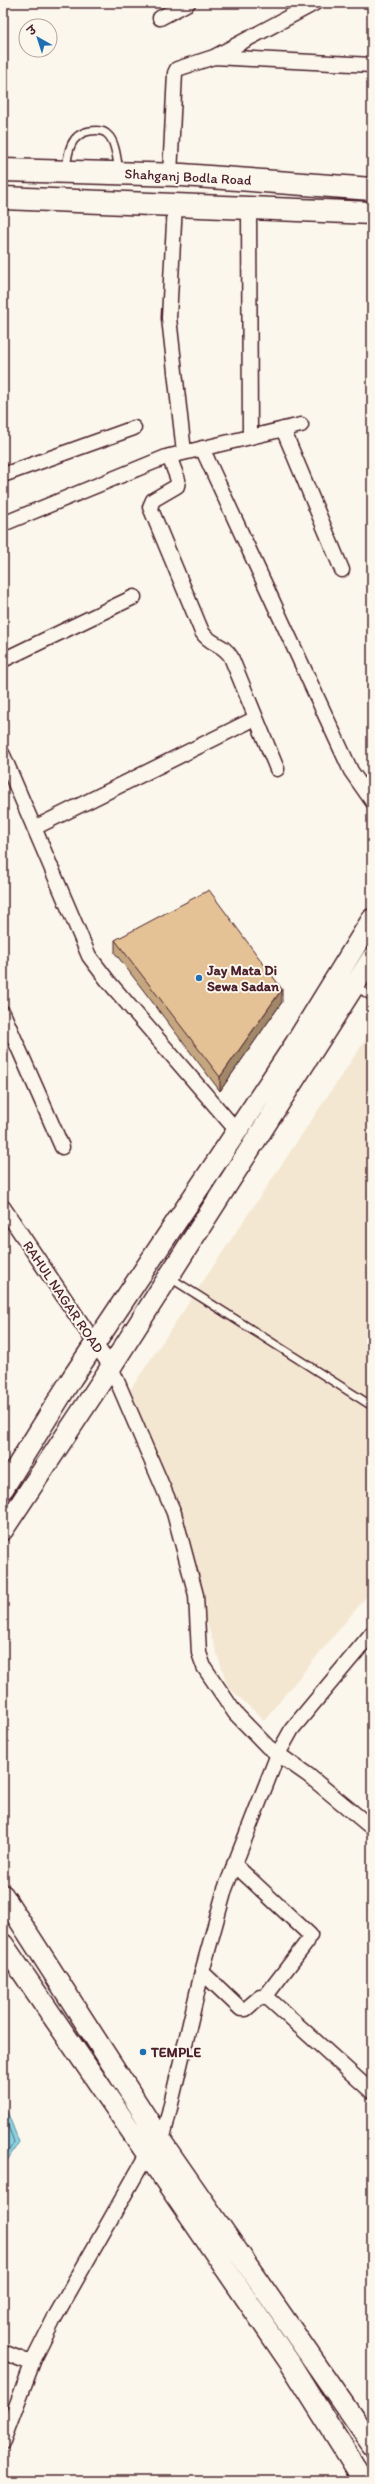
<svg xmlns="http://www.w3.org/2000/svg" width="375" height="2484" viewBox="0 0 375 2484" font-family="Itim,'Playpen Sans Deva',sans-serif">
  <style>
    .built { fill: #f4e7d2 }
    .water { fill: #84d3e2; stroke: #6d8b99 }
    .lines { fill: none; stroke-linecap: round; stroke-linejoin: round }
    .shore { stroke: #616774; stroke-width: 1 }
    .service-casing { stroke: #4a1f2b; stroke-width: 10 }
    .minor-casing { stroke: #4a1f2b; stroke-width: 17 }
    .secondary-casing { stroke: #4a1f2b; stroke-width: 23 }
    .primary-casing { stroke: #4a1f2b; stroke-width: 25 }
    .service { stroke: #fbf7ec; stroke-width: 7 }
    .minor { stroke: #fbf7ec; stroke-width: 14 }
    .secondary { stroke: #fbf7ec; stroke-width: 20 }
    .primary { stroke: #fbf7ec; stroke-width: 22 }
    .wall { fill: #c4a781; stroke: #4a1f2b }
    .shaded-wall { fill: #a08869; stroke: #4a1f2b }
    .building { fill: #e4c296; stroke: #4a1f2b }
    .poi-dot { fill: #1f6fb2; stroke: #fbf7ec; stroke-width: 1.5 }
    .labels { text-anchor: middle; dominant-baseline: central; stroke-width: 4; stroke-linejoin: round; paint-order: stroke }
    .street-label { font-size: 14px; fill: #4a1f2b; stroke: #fbf7ec }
    .poi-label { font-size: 14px; font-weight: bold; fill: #4a1f2b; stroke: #fbf7ec; text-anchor: start }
  </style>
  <rect width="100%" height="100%" fill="#fbf7ec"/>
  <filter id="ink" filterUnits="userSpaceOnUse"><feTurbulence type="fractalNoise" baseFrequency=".025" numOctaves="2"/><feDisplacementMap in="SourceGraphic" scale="8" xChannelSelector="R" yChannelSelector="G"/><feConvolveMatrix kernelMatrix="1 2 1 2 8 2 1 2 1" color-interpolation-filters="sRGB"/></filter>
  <g filter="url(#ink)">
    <path class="built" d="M 372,1030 L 372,1590 L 264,1720 L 228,1687 L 130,1390 Z"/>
    <path class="water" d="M 3,2101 L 19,2142 L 3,2167 Z"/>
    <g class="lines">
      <path class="shore" d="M 3,2112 L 14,2142 L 3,2160"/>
      <g class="service-casing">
        <path id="service" d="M 66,169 C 68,152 70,134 90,131 C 96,130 104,130 108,135 C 116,142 117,161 119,171
          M 355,986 L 372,997
          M 169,1277 L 372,1406"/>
      </g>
      <g class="minor-casing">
        <path id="minor" d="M 160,18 L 188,3
          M 214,57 L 372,65
          M 170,175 L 175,73 L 177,69 L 214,57 L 315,3
          M 175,204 L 169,318 L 184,452
          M 249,208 L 250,437
          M 283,429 L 342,570
          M 202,448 L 351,771 L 372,801
          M 169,456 L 178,480 L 177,486 L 153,500 L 150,507 L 202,632 C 210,645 223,643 231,657 L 277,769
          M 3,475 L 134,428
          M 3,524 L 166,457 L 301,425
          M 3,660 L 134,597
          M 3,755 L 89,956 L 108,981 L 237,1131
          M 34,828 L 256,718
          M 3,1013 L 62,1147
          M 3,1207 L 111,1367 L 174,1513 L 196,1595 L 199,1653 L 204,1667 L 235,1713 L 268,1747 L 308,1775 L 372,1828
          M 234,1864 L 310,1935 L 307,1942 L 265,1997
          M 202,1972 L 241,2009 L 246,2009 L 260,1997 L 269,1999 L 372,2092
          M 3,2352 L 28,2362 L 34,2359 L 55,2317 L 147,2155 L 162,2142 L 202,1972 L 225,1889 L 278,1754 L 292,1729 L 372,1633
          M 3,2441 L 34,2359"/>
      </g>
      <g class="secondary-casing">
        <path id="secondary" d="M 3,1489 L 72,1378 L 295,1044 L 372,919
          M 3,1530 L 111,1367 L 372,958
          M 3,1895 L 162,2142 L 372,2445
          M 3,1944 L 290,2363 L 364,2481"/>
      </g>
      <g class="primary-casing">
        <path id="primary" d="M 3,170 L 182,175 L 372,189
          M 3,198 L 372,213"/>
      </g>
      <use href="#service" class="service"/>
      <use href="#minor" class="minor"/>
      <use href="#secondary" class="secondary"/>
      <use href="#primary" class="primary"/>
    </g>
    <path class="wall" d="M 115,940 L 282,1002 L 220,1091 L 115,953 Z"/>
    <path class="shaded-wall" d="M 282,989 L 282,1002 L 220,1091 L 220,1077 Z"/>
    <path class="building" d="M 209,890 L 282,989 L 220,1077 L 115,940 Z"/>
  </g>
  <g class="poi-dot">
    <circle cx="199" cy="978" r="4"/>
    <circle cx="143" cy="2052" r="4"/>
  </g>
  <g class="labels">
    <g class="street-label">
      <text transform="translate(188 177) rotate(3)">Shahganj Bodla Road</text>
      <text transform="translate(63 1297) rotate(56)">RAHUL NAGAR ROAD</text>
    </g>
    <g class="poi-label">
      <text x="207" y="970">Jay Mata Di<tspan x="207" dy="16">Sewa Sadan</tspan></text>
      <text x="151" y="2052">TEMPLE</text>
    </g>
  </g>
  <rect width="375" height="2484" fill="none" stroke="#fbf7ec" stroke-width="16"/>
  <rect x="8" y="8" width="359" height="2468" fill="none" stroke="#4a1f2b" stroke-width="1.5" filter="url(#ink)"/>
  <g transform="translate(38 38) rotate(321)"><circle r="19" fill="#fbf7ec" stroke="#b4a19f"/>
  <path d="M0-3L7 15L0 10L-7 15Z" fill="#1f6fb2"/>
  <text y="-6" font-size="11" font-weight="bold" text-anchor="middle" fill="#4a1f2b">उ</text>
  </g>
</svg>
